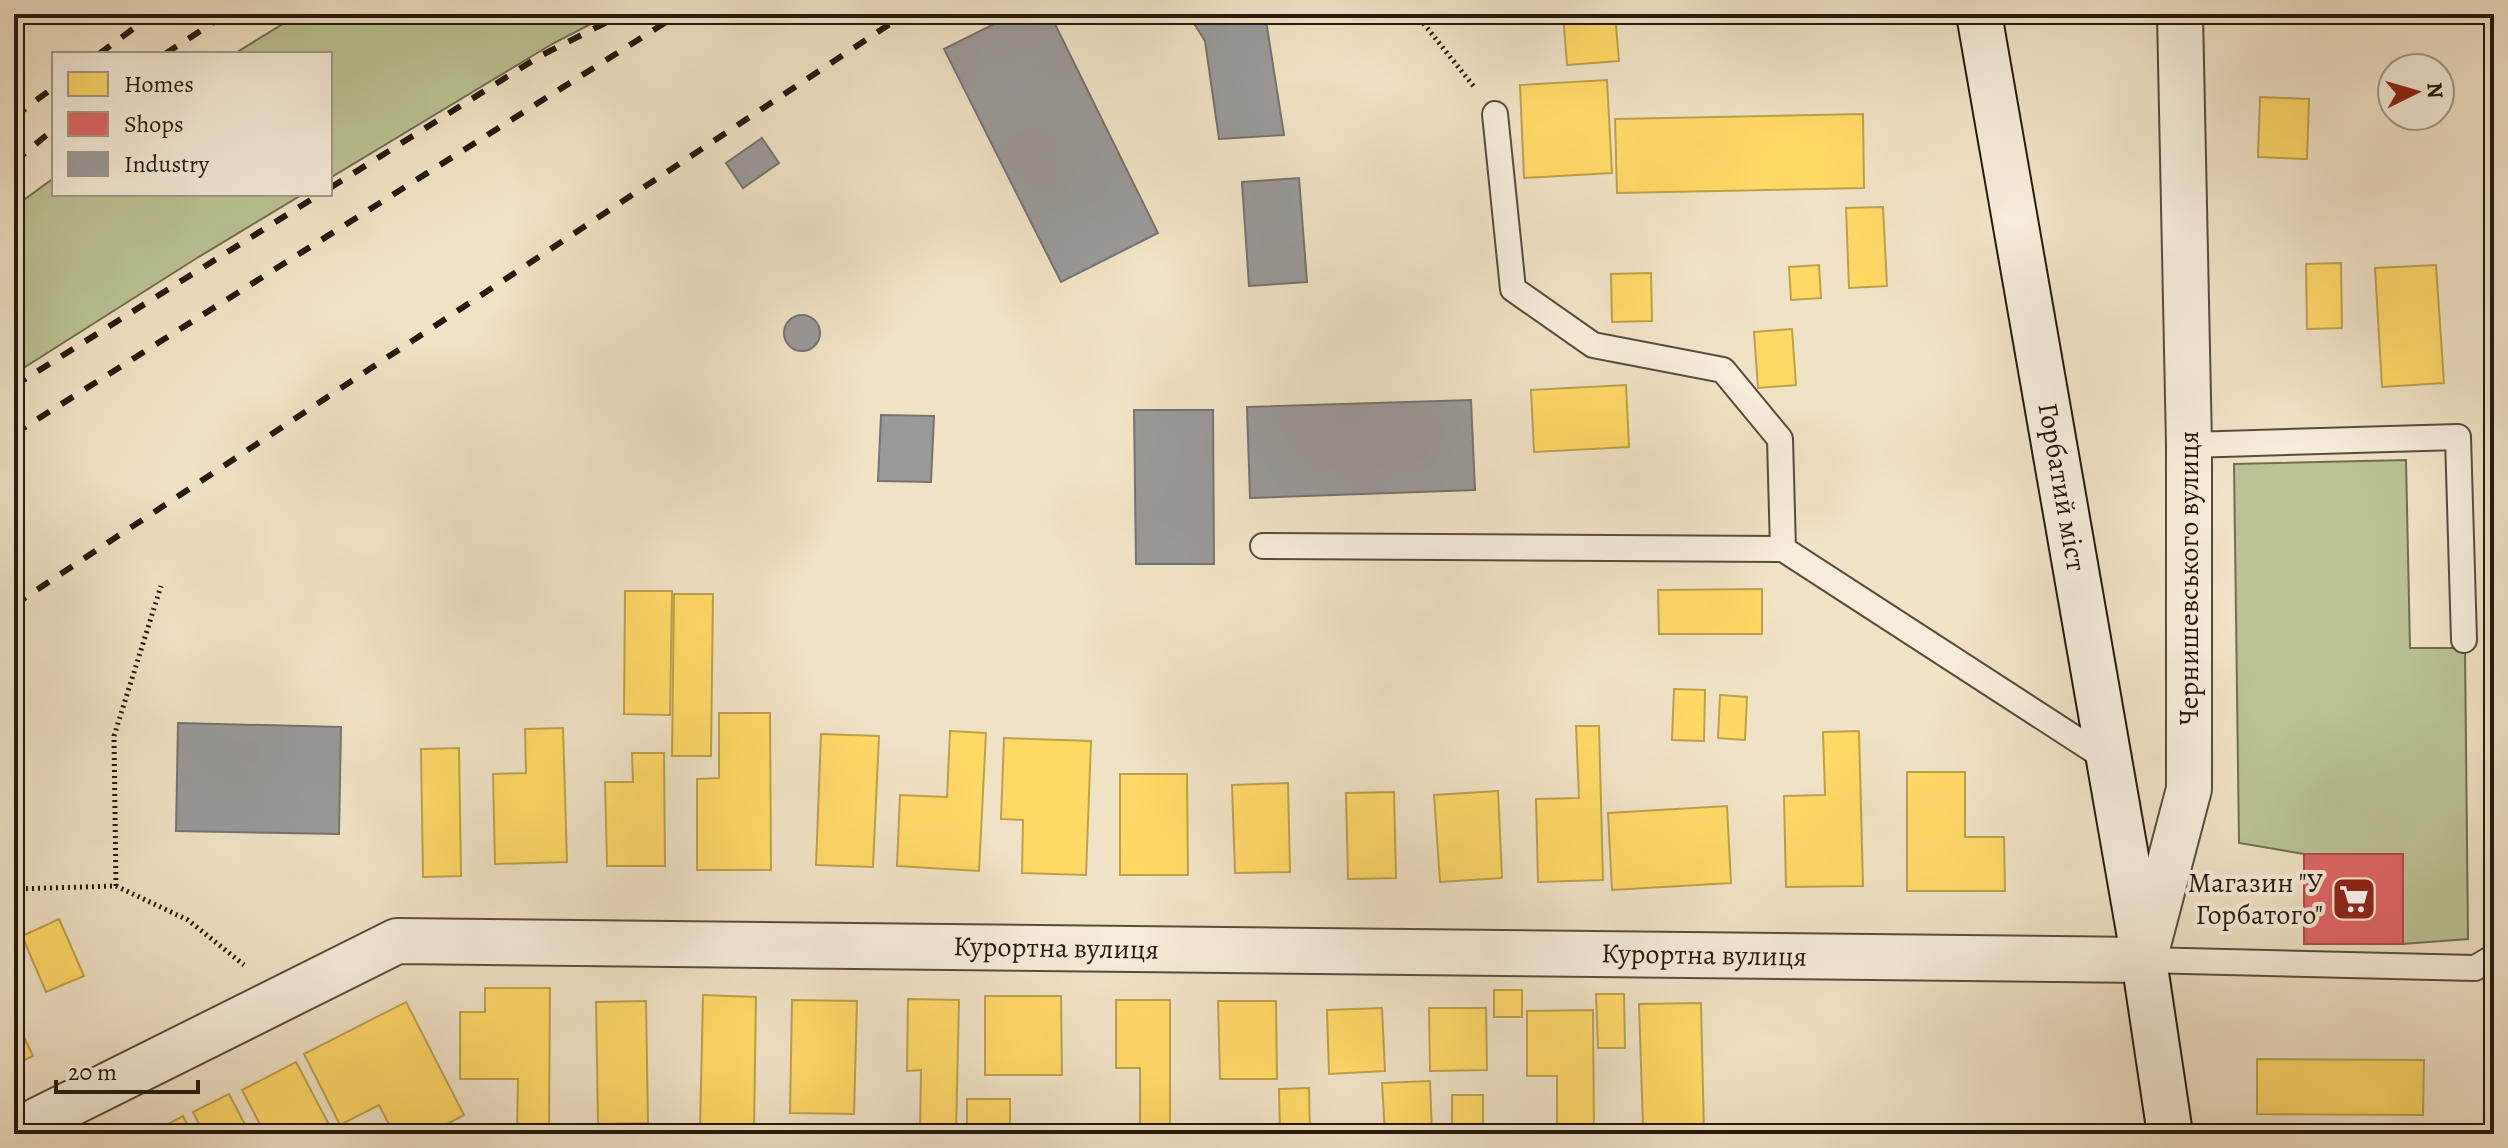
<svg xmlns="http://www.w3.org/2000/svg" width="2508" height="1148" viewBox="0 0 2508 1148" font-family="Alegreya,serif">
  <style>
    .green { fill: #bbc394; stroke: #706e52; stroke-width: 2 }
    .homes { fill: #ffd966; stroke: #bea04c; stroke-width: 2 }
    .shops { fill: #e06666; stroke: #a84f4c; stroke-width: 2 }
    .industry { fill: #999; stroke: #767370; stroke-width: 2 }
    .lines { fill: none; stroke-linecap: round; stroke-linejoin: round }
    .lane-casing { stroke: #584c3d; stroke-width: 28 }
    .street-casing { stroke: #584c3d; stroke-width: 48 }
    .secondary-casing { stroke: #251a10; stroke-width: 48 }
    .path { stroke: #251a10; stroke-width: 5; stroke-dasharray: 2 4; stroke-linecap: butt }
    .lane { stroke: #f5ecd9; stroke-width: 24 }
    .street { stroke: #f5ecd9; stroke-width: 44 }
    .secondary { stroke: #f5ecd9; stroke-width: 44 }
    .rail { stroke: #251a10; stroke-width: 6; stroke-dasharray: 14 14; stroke-linecap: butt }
    .labels { text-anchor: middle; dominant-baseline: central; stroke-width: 8; stroke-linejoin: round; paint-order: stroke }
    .street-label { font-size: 28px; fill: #251a10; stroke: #f5ecd9 }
    .poi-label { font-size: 28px; fill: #251a10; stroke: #f5ecd9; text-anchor: end }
  </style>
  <rect width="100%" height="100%" fill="#f0e2c5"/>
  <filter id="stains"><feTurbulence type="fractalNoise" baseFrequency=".0025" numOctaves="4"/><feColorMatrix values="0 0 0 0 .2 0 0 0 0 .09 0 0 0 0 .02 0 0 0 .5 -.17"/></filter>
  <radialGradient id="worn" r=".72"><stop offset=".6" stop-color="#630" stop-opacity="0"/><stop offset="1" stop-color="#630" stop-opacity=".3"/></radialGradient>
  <path class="green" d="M 299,14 L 610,14 L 552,44 L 330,178 L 330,54 L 234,54 Z
    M 54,178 L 54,194 L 303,194 L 197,258 L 14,374 L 14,207 Z
    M 2406,460 L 2410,648 L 2465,648 L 2468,939 L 2403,944 L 2403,854 L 2304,854 L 2239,843 L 2234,464 Z"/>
  <path class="homes" d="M 1563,14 L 1615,14 L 1619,61 L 1567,65 Z
    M 1607,80 L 1612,173 L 1524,178 L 1520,85 Z
    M 2260,97 L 2309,99 L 2307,159 L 2258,157 Z
    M 1863,114 L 1864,188 L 1617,193 L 1615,119 Z
    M 1883,207 L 1887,286 L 1849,288 L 1846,208 Z
    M 2341,263 L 2342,328 L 2307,329 L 2306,264 Z
    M 1819,265 L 1821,298 L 1791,300 L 1789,267 Z
    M 2436,265 L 2444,383 L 2382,387 L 2375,268 Z
    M 1651,273 L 1652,321 L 1612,322 L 1611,274 Z
    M 1792,329 L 1796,385 L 1758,388 L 1754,332 Z
    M 1626,385 L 1629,447 L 1534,452 L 1531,390 Z
    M 1762,589 L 1762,634 L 1659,634 L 1658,590 Z
    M 625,591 L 672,591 L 670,715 L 624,714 Z
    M 674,594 L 713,594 L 711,756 L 672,756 Z
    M 1674,689 L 1705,690 L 1704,741 L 1672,740 Z
    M 1720,695 L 1747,697 L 1745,740 L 1718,738 Z
    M 719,713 L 770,713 L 771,870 L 697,870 L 697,779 L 719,778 Z
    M 1576,726 L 1599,726 L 1603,880 L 1538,882 L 1536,799 L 1579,798 Z
    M 563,728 L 567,862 L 495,864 L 493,774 L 526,773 L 525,729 Z
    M 950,731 L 986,733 L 979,871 L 897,866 L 900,795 L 947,797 Z
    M 1859,731 L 1863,886 L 1786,887 L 1784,796 L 1825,795 L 1823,732 Z
    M 821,734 L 879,736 L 873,867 L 816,865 Z
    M 1004,738 L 1091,741 L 1086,875 L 1022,873 L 1023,820 L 1001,819 Z
    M 459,748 L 461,876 L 423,877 L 421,749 Z
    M 632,753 L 664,753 L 665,866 L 607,866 L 605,782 L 633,782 Z
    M 1907,772 L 1965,772 L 1965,837 L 2004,837 L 2005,891 L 1907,891 Z
    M 1120,774 L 1187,774 L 1188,875 L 1120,875 Z
    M 1288,783 L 1290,872 L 1235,873 L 1232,785 Z
    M 1498,791 L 1502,878 L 1440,882 L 1434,795 Z
    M 1394,792 L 1396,878 L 1348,879 L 1346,793 Z
    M 1727,806 L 1731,883 L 1612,890 L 1608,813 Z
    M 59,919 L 84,976 L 46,992 L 22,936 Z
    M 485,988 L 550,988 L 549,1134 L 517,1134 L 518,1079 L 460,1079 L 460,1012 L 485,1012 Z
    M 1494,990 L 1522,990 L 1522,1017 L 1494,1017 Z
    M 1596,994 L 1624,994 L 1625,1048 L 1598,1048 Z
    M 703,995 L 756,997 L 754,1130 L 700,1129 Z
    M 985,996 L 1061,996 L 1062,1075 L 985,1075 Z
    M 908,999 L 959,1000 L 956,1134 L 920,1134 L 921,1070 L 907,1071 Z
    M 792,1000 L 857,1001 L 854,1114 L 790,1113 Z
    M 1116,1000 L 1170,1000 L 1170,1134 L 1140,1134 L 1140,1068 L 1116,1068 Z
    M 646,1001 L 648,1123 L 598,1124 L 596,1002 Z
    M 1218,1001 L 1276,1001 L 1277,1079 L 1220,1079 Z
    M 406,1002 L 464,1115 L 428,1134 L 394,1134 L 379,1105 L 340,1125 L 304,1054 Z
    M 1701,1003 L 1704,1134 L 1659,1134 L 1658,1126 L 1643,1127 L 1639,1004 Z
    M 1382,1008 L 1385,1071 L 1329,1074 L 1327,1010 Z
    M 1429,1008 L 1486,1008 L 1487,1070 L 1430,1071 Z
    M 1593,1010 L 1594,1134 L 1557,1134 L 1557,1076 L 1527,1076 L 1527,1011 Z
    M 14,1016 L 33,1056 L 14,1065 Z
    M 2257,1059 L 2424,1060 L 2423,1115 L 2257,1114 Z
    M 296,1062 L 334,1134 L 265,1134 L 242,1090 Z
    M 1430,1081 L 1432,1134 L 1385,1134 L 1382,1083 Z
    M 1309,1088 L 1310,1134 L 1280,1134 L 1279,1089 Z
    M 229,1094 L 250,1134 L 204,1134 L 193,1112 Z
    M 1452,1095 L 1483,1095 L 1483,1134 L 1452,1134 Z
    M 967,1099 L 1010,1099 L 1010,1134 L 967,1134 Z
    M 183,1116 L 192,1134 L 149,1134 Z"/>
  <path class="shops" d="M 2304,854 L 2403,854 L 2403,944 L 2304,944 Z"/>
  <path class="industry" d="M 1014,14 L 1050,14 L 1158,233 L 1061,282 L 944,49 Z
    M 1188,14 L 1265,14 L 1284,135 L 1219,139 L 1205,41 Z
    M 762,138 L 779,163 L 743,188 L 726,163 Z
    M 1299,178 L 1307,282 L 1249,286 L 1242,182 Z
    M784 333a18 18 0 1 1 36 0a18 18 0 1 1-36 0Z
    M 1471,400 L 1475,490 L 1250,498 L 1247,407 Z
    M 1134,410 L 1213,410 L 1214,564 L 1136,564 Z
    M 881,415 L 934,416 L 931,482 L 878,481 Z
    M 178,723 L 341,727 L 339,834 L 176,831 Z"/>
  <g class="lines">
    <g class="lane-casing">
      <path id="lane" d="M 1495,114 L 1513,289 L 1593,345 L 1723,370 L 1780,439 L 1783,549 L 2110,761
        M 2189,445 L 2458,437 L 2464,640
        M 1263,546 L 1783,549
        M 2144,960 L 2475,968 L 2494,957"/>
    </g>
    <g class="street-casing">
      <path id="street" d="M 14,1132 L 397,941 L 2144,960 L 2189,789 L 2189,445 L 2180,14"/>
    </g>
    <g class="secondary-casing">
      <path id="secondary" d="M 1979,14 L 2144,960 L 2170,1134"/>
    </g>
    <path class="path" d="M 1416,14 L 1475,88
      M 116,886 L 114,736 L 161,586
      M 14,889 L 116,886 L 188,920 L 244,965"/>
    <use href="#lane" class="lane"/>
    <use href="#street" class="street"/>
    <use href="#secondary" class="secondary"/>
    <path class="rail" d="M 99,54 L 153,14
      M 165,54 L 226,14
      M 14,117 L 54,87
      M 14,162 L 54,129
      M 330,188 L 540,56 L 623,14
      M 14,386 L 320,194
      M 14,434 L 679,14
      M 14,605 L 905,14"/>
  </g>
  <defs>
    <g id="supermarket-square" transform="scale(2.3)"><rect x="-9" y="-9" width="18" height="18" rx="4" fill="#8f2418" stroke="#f5ecd9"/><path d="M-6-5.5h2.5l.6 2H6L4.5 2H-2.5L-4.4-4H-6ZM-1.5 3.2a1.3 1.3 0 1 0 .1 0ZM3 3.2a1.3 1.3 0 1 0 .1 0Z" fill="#fff"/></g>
  </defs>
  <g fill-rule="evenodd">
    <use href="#supermarket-square" x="2354" y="899"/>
  </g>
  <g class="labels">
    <g class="street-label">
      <text transform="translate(2062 487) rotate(80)">Горбатий міст</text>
      <text transform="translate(2189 578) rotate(-90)">Чернишевського вулиця</text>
      <text transform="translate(1056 948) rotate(1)">Курортна вулиця</text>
      <text transform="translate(1704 955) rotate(1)">Курортна вулиця</text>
    </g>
    <g class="poi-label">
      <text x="2323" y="883">Магазин "У<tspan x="2323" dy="32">Горбатого"</tspan></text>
    </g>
  </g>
  <rect width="2508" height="1148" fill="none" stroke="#f0e2c5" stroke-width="48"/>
  <rect x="16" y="16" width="2476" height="1116" fill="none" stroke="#251a10" stroke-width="4"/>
  <rect x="24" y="24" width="2460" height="1100" fill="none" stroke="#251a10" stroke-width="2"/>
  <rect x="52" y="52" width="280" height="144" fill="#f5ecd9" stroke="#a29889" stroke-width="2"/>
  <rect x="68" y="72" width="40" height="24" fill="#ffd966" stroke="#a29889" stroke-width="2"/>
  <text x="124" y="92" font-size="24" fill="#251a10">Homes</text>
  <rect x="68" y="112" width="40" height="24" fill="#e06666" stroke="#a29889" stroke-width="2"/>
  <text x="124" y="132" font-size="24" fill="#251a10">Shops</text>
  <rect x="68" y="152" width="40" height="24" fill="#999999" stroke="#a29889" stroke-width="2"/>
  <text x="124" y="172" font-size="24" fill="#251a10">Industry</text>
  <g transform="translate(2416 92) rotate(85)"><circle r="38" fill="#f5ecd9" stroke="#a29889" stroke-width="2"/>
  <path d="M0-6L14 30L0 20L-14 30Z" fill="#8f2418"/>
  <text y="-12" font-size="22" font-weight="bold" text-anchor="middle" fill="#251a10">N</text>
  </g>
  <path d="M56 1080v12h142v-12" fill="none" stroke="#251a10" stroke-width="4"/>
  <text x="68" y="1080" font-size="24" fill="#251a10" stroke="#f5ecd9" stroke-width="6" paint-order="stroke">20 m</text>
  <rect width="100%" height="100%" filter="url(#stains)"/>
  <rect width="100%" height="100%" fill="url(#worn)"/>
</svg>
